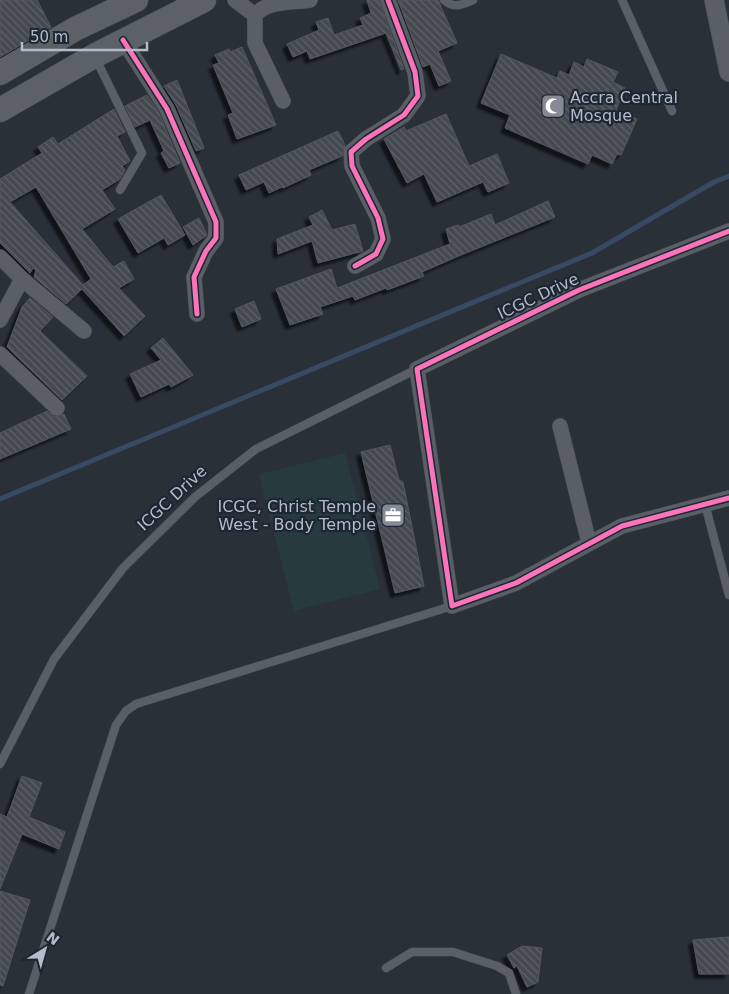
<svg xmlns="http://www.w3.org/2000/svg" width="729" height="994" viewBox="0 0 729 994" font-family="'DejaVu Sans',sans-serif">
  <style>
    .pitch { fill: #273a3e }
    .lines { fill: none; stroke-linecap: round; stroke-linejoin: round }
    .stream { stroke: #384963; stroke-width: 5 }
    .building { fill: url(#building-back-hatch); stroke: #52575f; fill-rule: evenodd; filter: url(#shadow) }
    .service-casing { stroke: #484c53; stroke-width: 9 }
    .minor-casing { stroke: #484c53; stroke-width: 16 }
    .tertiary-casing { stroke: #484c53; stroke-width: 20 }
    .primary-casing { stroke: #484c55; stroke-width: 25 }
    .service { stroke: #5a5e66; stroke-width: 8 }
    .minor { stroke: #5a5e66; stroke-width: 15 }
    .tertiary { stroke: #5a5e66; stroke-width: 19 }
    .primary { stroke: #5c6168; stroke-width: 24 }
    .cycleway-casing { stroke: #1d2633; stroke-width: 8 }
    .cycleway { stroke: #fb73b8; stroke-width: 5 }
    .labels { text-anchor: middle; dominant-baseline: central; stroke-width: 4.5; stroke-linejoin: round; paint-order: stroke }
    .poi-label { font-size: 16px; fill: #b4bcc9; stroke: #1d2633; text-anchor: start }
    .street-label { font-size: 16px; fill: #b4bcc9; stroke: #1d2633 }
  </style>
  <defs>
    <pattern id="building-back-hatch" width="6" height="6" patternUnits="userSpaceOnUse" patternTransform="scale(1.25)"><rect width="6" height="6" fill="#444950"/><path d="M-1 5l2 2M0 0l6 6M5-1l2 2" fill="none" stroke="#5d6168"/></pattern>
    <filter id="shadow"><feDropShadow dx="-4.5" dy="4.5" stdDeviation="1" flood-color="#0009"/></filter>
  </defs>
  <rect width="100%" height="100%" fill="#2a3038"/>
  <path class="pitch" d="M 345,453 L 380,589 L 294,611 L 259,474 Z"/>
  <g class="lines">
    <path class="stream" d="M 0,499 L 592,253 L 714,182 L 729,176"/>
  </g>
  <path class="building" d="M 0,0 L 37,0 L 51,27 L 0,57 Z
    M 367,0 L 379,0 L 404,69 L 401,70 L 386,33 L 310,59 L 307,51 L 293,57 L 287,44 L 319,30 L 316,22 L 328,18 L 334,35 L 363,25 L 360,18 L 371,13 Z
    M 398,0 L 438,0 L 457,43 L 438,51 L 451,81 L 439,86 L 430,64 L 423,67 Z
    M 242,47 L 276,125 L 237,139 L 228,115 L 233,113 L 213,65 L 219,63 L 215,55 L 229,49 L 230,52 Z
    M 501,54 L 557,78 L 560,71 L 569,75 L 574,62 L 584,67 L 587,59 L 618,72 L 613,82 L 625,88 L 616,110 L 637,119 L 621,155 L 617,154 L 612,164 L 592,155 L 588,164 L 505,128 L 510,115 L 481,103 Z
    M 177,80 L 204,148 L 196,151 L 176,105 L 164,86 Z
    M 147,95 L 159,113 L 180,163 L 169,168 L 161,153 L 164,151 L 150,120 L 135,127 L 125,106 Z
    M 114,109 L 125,132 L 117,136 L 130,161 L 122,166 L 125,170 L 120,179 L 102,190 L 115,209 L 82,229 L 113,267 L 124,261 L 134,279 L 119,288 L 145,316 L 124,336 L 82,289 L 66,304 L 34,277 L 36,270 L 33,268 L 30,273 L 0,243 L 0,179 L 42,153 L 38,147 L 53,137 L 58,144 ZM 36,187 L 91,279 L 83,285 L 10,202 Z
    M 446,114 L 469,166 L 497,154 L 509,183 L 488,192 L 483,182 L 437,202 L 424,174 L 407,183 L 384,139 L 404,127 L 406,131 Z
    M 338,131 L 345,145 L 342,156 L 309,170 L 311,175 L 283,188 L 282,187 L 269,193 L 264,182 L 246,190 L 239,175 Z
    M 161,195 L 185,235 L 168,245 L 164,238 L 138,253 L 118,219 Z
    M 548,201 L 555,217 L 461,255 L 422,272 L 424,276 L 387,290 L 386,288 L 355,300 L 353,296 L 320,307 L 323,314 L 290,325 L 276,289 L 331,269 L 337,288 L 450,244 L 446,229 L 458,225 L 459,227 L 491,214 L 495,225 Z
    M 322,210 L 332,230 L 355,224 L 363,251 L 318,263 L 312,241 L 278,254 L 277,239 L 313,225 L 309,217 Z
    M 199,218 L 207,235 L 193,245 L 183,227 Z
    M 30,298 L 53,317 L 40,331 L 87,376 L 62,400 L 7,347 L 22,307 Z
    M 254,301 L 261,319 L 242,327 L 235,309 Z
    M 163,338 L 193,375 L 171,387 L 169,384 L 141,397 L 130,374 L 161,360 L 151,348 Z
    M 47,411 L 55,417 L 64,414 L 71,429 L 0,459 L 0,433 Z
    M 390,445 L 399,480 L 403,482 L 424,586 L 395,593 L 361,452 Z
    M 22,776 L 42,783 L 29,817 L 65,832 L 59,849 L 22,834 L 0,889 L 0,814 L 7,817 Z
    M 0,891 L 30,900 L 3,986 L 0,985 Z
    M 729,937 L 729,974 L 699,974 L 693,940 Z
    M 522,946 L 542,948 L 538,982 L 527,987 L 517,966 L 514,968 L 507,955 Z"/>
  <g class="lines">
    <g class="service-casing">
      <path id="service" d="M 444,0 C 454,9 461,5 473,0
        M 622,0 L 672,111
        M 95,57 L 142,153 L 120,190
        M 705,504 L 729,595
        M 0,764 L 54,659 L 123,568 L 195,497 L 256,449 L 417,369
        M 386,968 L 412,952 L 453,952 L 497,966 L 509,973 L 516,994
        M 29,994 L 116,725 L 126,711 L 136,704 L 452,606"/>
    </g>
    <g class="minor-casing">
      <path id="minor" d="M 235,0 L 255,15
        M 123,40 L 167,109 L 216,222 L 216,238 L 206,251 L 194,277 L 197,314
        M 283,101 L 255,43 L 255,15 C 268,0 291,3 310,0
        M 729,231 L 579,290 L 417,369 L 452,606 L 516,583 L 622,526 L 729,498
        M 0,257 L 22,279 L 84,331
        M 355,266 L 376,254 L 383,239 L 378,218 L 352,166 L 351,152 L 366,139 L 404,115 L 418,96 L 415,72 L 388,0
        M 0,320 L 22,279
        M 0,354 L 57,408
        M 560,426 L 589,543"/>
    </g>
    <g class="tertiary-casing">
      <path id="tertiary" d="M 714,0 L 729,72"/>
    </g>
    <g class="primary-casing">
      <path id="primary" d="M 0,73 L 75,29 L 136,0
        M 0,110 L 94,56 L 204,0"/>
    </g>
    <use href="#service" class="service"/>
    <use href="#minor" class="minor"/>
    <use href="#tertiary" class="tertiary"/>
    <use href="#primary" class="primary"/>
    <g class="cycleway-casing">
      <path id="cycleway" d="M 123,40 L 167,109 L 216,222 L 216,238 L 206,251 L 194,277 L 197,314
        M 729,231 L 579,290 L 417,369 L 452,606 L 516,583 L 622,526 L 729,498
        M 355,266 L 376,254 L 383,239 L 378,218 L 352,166 L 351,152 L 366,139 L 404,115 L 418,96 L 415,72 L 388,0"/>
    </g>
    <use href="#cycleway" class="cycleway"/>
  </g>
  <defs>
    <g id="mosque-square" transform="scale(1.25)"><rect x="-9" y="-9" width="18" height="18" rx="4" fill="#848b96" stroke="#1d2633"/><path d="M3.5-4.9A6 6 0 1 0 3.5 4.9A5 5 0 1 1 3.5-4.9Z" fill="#fff"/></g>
    <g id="office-square" transform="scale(1.25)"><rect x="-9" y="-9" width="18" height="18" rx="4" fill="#848b96" stroke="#1d2633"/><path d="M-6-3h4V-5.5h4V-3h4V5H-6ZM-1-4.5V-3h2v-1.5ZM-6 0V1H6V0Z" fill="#fff"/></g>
  </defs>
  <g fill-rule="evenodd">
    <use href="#mosque-square" x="553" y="106"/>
    <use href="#office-square" x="393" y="515"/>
  </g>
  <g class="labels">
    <g class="poi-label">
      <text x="570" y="97">Accra Central<tspan x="570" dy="18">Mosque</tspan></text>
      <text x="376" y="506" text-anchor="end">ICGC, Christ Temple<tspan x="376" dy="18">West - Body Temple</tspan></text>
    </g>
    <g class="street-label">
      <text transform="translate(538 296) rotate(-25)">ICGC Drive</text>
      <text transform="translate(172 498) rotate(-43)">ICGC Drive</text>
    </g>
  </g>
  <g transform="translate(45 949) rotate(37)" stroke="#1d2633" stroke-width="4" paint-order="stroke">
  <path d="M0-4L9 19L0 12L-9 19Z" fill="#b4bcc9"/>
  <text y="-8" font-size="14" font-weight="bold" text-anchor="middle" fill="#b4bcc9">N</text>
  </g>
  <path d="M22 42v8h125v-8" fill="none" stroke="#b4bcc9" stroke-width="2.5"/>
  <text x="30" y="42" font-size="15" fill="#b4bcc9" stroke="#1d2633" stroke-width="4" paint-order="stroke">50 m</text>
</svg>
